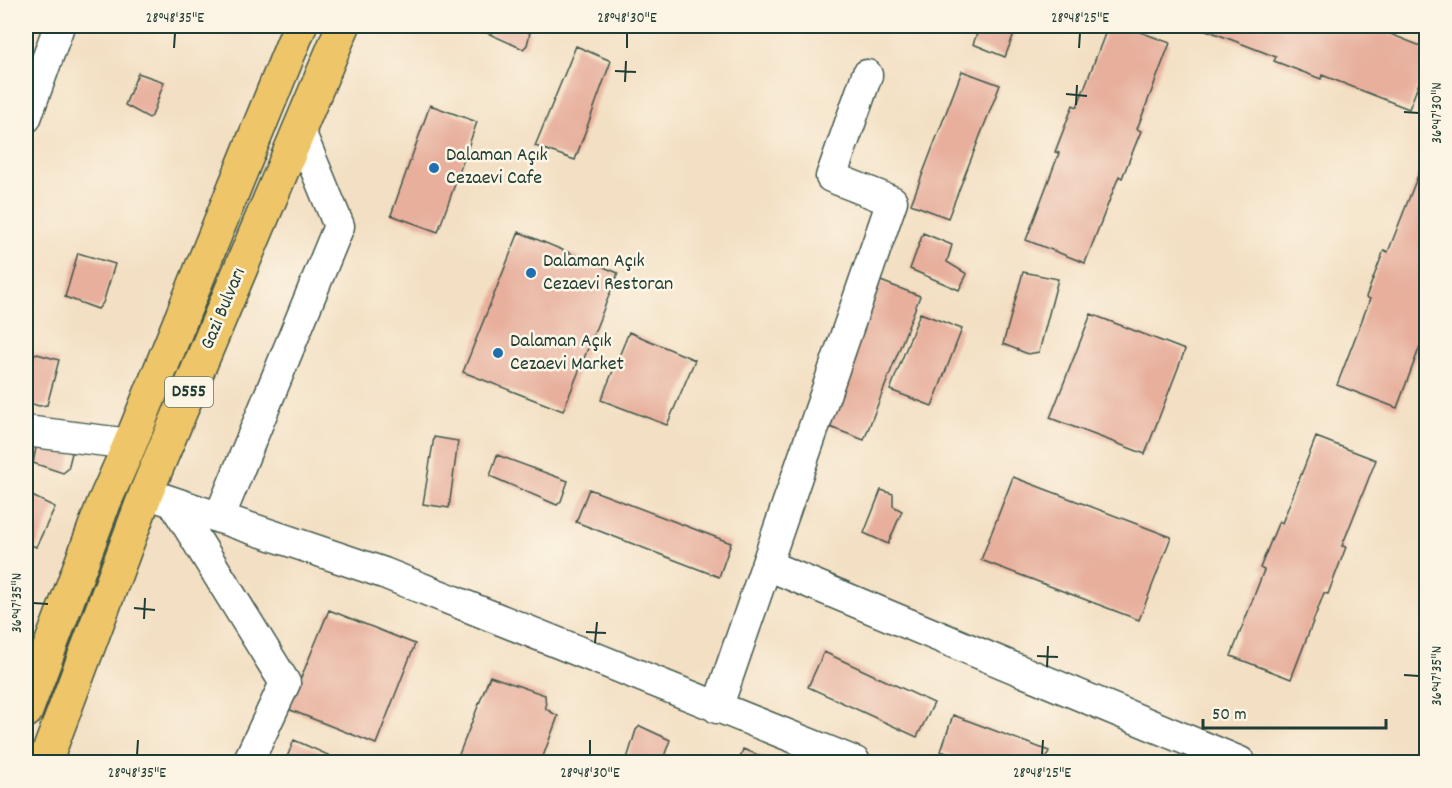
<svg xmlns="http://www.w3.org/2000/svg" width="1452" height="788" viewBox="0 0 1452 788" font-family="Dekko,sans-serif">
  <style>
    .building { fill: #e7af9c }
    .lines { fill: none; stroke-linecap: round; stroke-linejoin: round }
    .minor-casing { stroke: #3f5549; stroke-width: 33 }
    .major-casing { stroke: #3f5549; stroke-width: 36 }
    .minor { stroke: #fff; stroke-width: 30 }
    .major { stroke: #eec569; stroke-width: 33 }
    .ticks { fill: none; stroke: #1f3d34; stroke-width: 2 }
    .poi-dot { fill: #1f6fb2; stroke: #fcf5e5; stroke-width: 2 }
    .labels { text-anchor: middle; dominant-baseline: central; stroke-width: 5; stroke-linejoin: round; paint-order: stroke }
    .shield { fill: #fcf5e5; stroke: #617469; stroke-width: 1.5 }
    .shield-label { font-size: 18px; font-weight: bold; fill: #1f3d34 }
    .poi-label { font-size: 20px; fill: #1f3d34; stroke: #fcf5e5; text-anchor: start }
    .street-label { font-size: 20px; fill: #1f3d34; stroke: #fcf5e5 }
    .neatline { fill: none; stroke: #1f3d34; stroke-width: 2 }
    .ticks-label { font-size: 15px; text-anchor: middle; fill: #1f3d34 }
  </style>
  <rect width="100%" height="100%" fill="#fcf5e5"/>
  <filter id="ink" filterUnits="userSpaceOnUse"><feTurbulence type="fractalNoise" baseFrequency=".0167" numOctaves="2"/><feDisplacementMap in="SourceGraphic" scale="12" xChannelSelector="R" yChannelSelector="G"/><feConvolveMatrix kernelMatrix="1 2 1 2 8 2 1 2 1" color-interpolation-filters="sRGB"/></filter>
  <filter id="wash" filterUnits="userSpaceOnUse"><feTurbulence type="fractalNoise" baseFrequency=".008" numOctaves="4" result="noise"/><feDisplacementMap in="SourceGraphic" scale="24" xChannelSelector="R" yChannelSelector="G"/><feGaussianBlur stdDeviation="1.35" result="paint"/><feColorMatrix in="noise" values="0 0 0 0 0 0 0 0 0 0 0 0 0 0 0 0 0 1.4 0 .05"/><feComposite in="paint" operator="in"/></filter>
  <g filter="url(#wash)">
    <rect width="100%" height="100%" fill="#f3dfc3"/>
    <g id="blocks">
      <path class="building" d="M 484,26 L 510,26 L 530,33 L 527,45 L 523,49 L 483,31 Z
        M 980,26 L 1017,26 L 1005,57 L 973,44 Z
        M 1108,26 L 1124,26 L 1170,43 L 1137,129 L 1141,131 L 1122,178 L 1119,176 L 1085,263 L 1026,240 L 1059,153 L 1055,152 L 1073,105 L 1077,107 Z
        M 1196,26 L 1370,26 L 1426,48 L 1426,65 L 1409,109 L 1322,75 L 1321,79 L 1274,61 L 1276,57 Z
        M 576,46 L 611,61 L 575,160 L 535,146 Z
        M 962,71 L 1000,85 L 948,218 L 911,204 Z
        M 138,73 L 164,82 L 152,116 L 149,118 L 125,105 Z
        M 430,105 L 477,122 L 438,232 L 391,215 Z
        M 1422,165 L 1426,167 L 1426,330 L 1397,408 L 1337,385 L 1370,299 L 1366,297 L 1384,250 L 1388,252 Z
        M 519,232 L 618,273 L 563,411 L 463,372 Z
        M 923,233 L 952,245 L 947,262 L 967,274 L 959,290 L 910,269 Z
        M 78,253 L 115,264 L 103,303 L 98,309 L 65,297 Z
        M 1023,272 L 1058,279 L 1039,352 L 1028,354 L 1003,344 Z
        M 878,280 L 920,296 L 864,440 L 822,424 Z
        M 920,313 L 962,329 L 932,406 L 890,390 Z
        M 1091,314 L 1185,350 L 1145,454 L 1050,418 Z
        M 629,332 L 695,360 L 667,425 L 601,400 Z
        M 26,351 L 59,360 L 47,405 L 39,406 L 26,402 Z
        M 434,437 L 458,441 L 449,508 L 423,504 Z
        M 1316,437 L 1376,460 L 1342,546 L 1346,547 L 1328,594 L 1324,593 L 1291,679 L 1231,656 L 1264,570 L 1260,568 L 1279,521 L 1282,523 Z
        M 37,443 L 45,443 L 72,453 L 68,469 L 63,473 L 33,463 Z
        M 497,455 L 568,481 L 561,501 L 557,505 L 490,476 Z
        M 1013,477 L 1171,537 L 1139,620 L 981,560 Z
        M 589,489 L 731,543 L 719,577 L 576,522 Z
        M 881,490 L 893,494 L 893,506 L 902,511 L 888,544 L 864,533 Z
        M 26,493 L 55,507 L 36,547 L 26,543 Z
        M 329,610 L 415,644 L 376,744 L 288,709 Z
        M 824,652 L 934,703 L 917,737 L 808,687 Z
        M 490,676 L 545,695 L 546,709 L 558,716 L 541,762 L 474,762 L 458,757 Z
        M 953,715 L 1049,751 L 1045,762 L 971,762 L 941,751 Z
        M 640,726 L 670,740 L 662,762 L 626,762 L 636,730 Z
        M 294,740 L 335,758 L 333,762 L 285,762 Z
        M 743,749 L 776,762 L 739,762 Z"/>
    </g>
  </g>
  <g filter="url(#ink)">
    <use href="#blocks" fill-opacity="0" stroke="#3f5549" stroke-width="1.5"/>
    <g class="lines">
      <g class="minor-casing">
        <path id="minor" d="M 26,118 L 59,26
          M 26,431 L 130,444
          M 146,493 L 384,573 L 855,762
          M 173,502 L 285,683 L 248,762
          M 219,518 L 339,226 L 299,129
          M 767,565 L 1240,762
          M 717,708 L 892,201 L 831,177 L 867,75"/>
      </g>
      <g class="major-casing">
        <path id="major" d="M 26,711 L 103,505 L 130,444 L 300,26
          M 45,762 L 146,493 L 343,26"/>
      </g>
      <use href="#minor" class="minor"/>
      <use href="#major" class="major"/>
    </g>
  </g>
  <path class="ticks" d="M 174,48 L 175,33M 627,48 L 627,33M 1079,48 L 1080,33M 615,71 L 636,72M 625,82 L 626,61M 1066,94 L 1087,96M 1076,105 L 1077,85M 1404,112 L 1419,113M 33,603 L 48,604M 134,608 L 155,610M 144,619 L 145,598M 586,632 L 606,633M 595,643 L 597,622M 1037,656 L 1058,657M 1047,667 L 1048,646M 1404,675 L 1419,676M 137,755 L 138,740M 590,755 L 590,740M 1042,755 L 1043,740"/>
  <g class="poi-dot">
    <circle cx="434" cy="168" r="6"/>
    <circle cx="531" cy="273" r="6"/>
    <circle cx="498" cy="353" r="6"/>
  </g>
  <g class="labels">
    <rect class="shield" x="165" y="377" width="48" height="30" rx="4.5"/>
    <g class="shield-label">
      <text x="189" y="392">D555</text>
    </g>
    <g class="poi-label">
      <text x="446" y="156">Dalaman Açık<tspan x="446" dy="23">Cezaevi Cafe</tspan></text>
      <text x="543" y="262">Dalaman Açık<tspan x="543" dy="23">Cezaevi Restoran</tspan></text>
      <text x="510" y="342">Dalaman Açık<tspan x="510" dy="23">Cezaevi Market</tspan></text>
    </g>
    <g class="street-label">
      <text transform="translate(224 309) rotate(-67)">Gazi Bulvarı</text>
    </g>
  </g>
  <rect width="1452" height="788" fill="none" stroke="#fcf5e5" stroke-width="66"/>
  <path d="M1203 719v9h183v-9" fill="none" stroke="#1f3d34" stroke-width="3"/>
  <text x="1212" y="719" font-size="18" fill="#1f3d34" stroke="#fcf5e5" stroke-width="4.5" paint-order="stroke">50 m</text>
  <rect x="33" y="33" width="1386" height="722" class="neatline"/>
  <g class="ticks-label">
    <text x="175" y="22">28°48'35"E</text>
    <text x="627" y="22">28°48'30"E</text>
    <text x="1080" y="22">28°48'25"E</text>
    <text transform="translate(1436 113) rotate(-90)" y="5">36°47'30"N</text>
    <text transform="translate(16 603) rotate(-90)" y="5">36°47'35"N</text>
    <text transform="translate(1436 676) rotate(-90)" y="5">36°47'35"N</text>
    <text x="137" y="777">28°48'35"E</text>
    <text x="590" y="777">28°48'30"E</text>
    <text x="1042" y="777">28°48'25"E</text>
  </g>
</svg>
